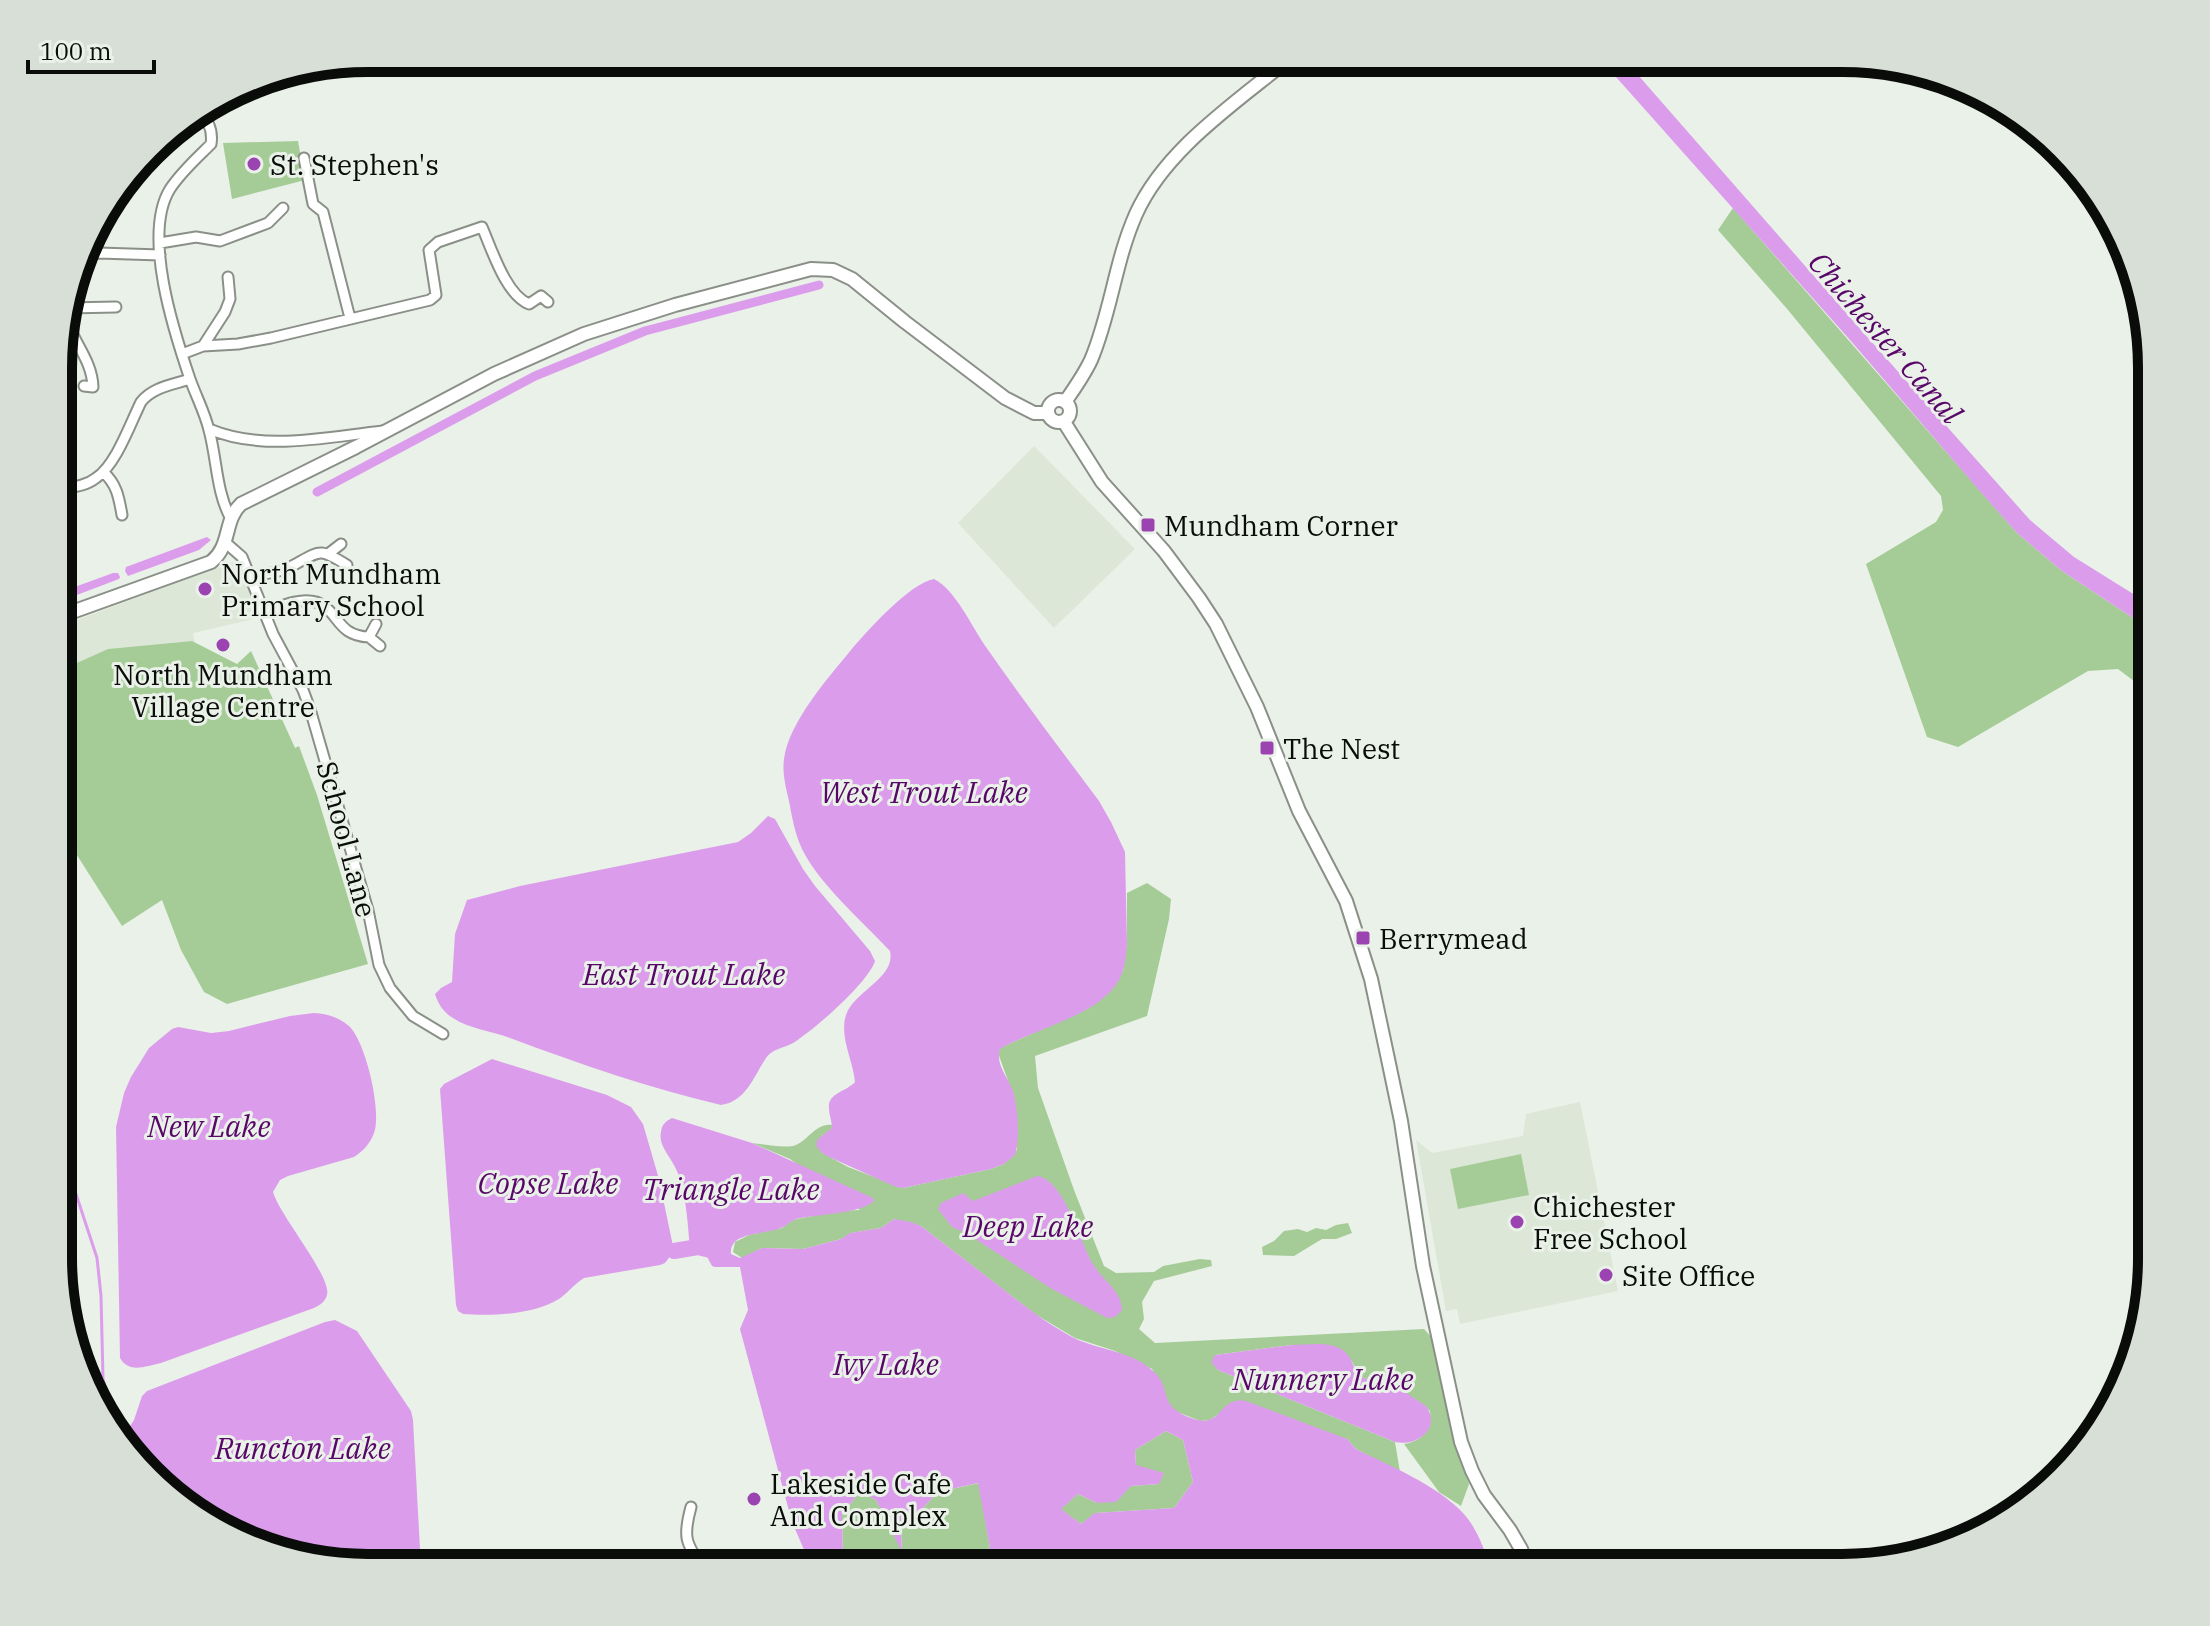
<svg xmlns="http://www.w3.org/2000/svg" width="2210" height="1626" viewBox="0 0 2210 1626" font-family="'IBM Plex Serif',serif">
  <style>
    .built { fill: #dce7d8 }
    .green { fill: #a5cc97 }
    .water { fill: #db9deb; fill-rule: evenodd }
    .lines { fill: none; stroke-linecap: round; stroke-linejoin: round }
    .stream { stroke: #db9deb; stroke-width: 3 }
    .canal { stroke: #db9deb; stroke-width: 9 }
    .river { stroke: #db9deb; stroke-width: 16 }
    .street-casing { stroke: #8a9088; stroke-width: 13 }
    .secondary-casing { stroke: #8a9088; stroke-width: 16 }
    .street { stroke: #fff; stroke-width: 9 }
    .secondary { stroke: #fff; stroke-width: 12 }
    .poi-dot { fill: #9b44b1; stroke: #eaf1e8; stroke-width: 3 }
    .labels { text-anchor: middle; dominant-baseline: central; stroke-width: 6; stroke-linejoin: round; paint-order: stroke }
    .poi-label { font-size: 28px; fill: #0a0c09; stroke: #eaf1e8; text-anchor: start }
    .street-label { font-size: 28px; fill: #0a0c09; stroke: #eaf1e8 }
    .water-label { font-size: 30px; font-style: italic; fill: #580769; stroke: #eaf1e8 }
    .rim { fill: none; stroke: #0a0c09; stroke-width: 10 }
  </style>
  <rect width="100%" height="100%" fill="#eaf1e8"/>
  <path class="built" d="M 1034,446 L 1135,549 L 1054,628 L 958,523 Z
    M 237,560 L 262,617 L 193,633 L 195,644 L 191,641 L 108,649 L 61,670 L 61,626 Z
    M 1580,1102 L 1618,1291 L 1460,1324 L 1457,1309 L 1446,1311 L 1416,1140 L 1432,1153 L 1523,1136 L 1526,1114 Z"/>
  <path class="green" d="M 298,141 L 305,180 L 232,199 L 223,143 Z
    M 1733,208 L 2017,533 L 2062,571 L 2151,630 L 2151,694 L 2118,669 L 2088,671 L 1958,747 L 1927,737 L 1866,564 L 1936,522 L 1943,510 L 1941,496 L 1788,310 L 1718,230 Z
    M 192,641 L 237,664 L 251,651 L 295,748 L 299,746 L 317,795 L 368,964 L 227,1004 L 204,992 L 181,950 L 162,900 L 122,926 L 61,830 L 61,670 L 108,649 Z
    M 1147,883 L 1171,899 L 1169,919 L 1147,1016 L 1035,1056 L 1038,1088 L 1074,1190 L 1104,1266 L 1116,1273 L 1154,1272 L 1163,1266 L 1200,1259 L 1211,1260 L 1212,1266 L 1154,1281 L 1142,1302 L 1144,1319 L 1139,1329 L 1155,1343 L 1424,1329 L 1432,1338 L 1451,1431 L 1469,1484 L 1461,1506 L 1439,1492 L 1404,1444 C 1422,1441 1432,1430 1430,1411 L 1418,1401 L 1385,1382 L 1366,1379 L 1360,1376 L 1351,1360 L 1292,1345 L 1215,1355 L 1218,1370 L 1395,1442 L 1400,1472 L 1356,1449 L 1347,1439 L 1227,1405 L 1223,1411 L 1210,1420 L 1200,1421 L 1175,1411 L 1169,1404 L 1152,1369 L 1115,1351 L 1075,1338 L 1035,1314 L 921,1226 L 894,1219 L 881,1228 L 851,1233 L 841,1239 L 803,1249 L 762,1248 L 742,1258 L 733,1252 L 735,1242 L 749,1235 L 782,1228 L 792,1220 L 837,1211 L 860,1210 L 790,1159 L 752,1143 C 764,1144 780,1148 793,1146 C 808,1142 815,1122 833,1125 L 831,1130 L 822,1136 L 821,1152 L 848,1167 L 903,1188 L 991,1169 L 1004,1164 L 1017,1150 L 1015,1100 L 998,1053 L 1000,1048 L 1013,1042 L 1089,1008 L 1123,971 L 1127,943 L 1127,893 Z
    M 1521,1154 L 1529,1195 L 1458,1209 L 1450,1169 Z
    M 1348,1223 L 1352,1233 L 1336,1239 L 1322,1239 L 1294,1256 L 1263,1255 L 1262,1247 L 1274,1241 L 1284,1231 L 1298,1229 L 1307,1232 L 1316,1228 L 1326,1230 L 1336,1225 Z
    M 1166,1431 L 1183,1440 L 1193,1482 L 1174,1508 L 1096,1513 L 1081,1524 L 1060,1509 L 1078,1494 L 1097,1503 L 1131,1486 L 1159,1484 L 1136,1465 L 1135,1450 Z
    M 979,1483 L 990,1548 L 963,1559 L 962,1568 L 837,1568 L 843,1561 L 842,1515 L 860,1491 L 876,1500 L 902,1550 L 901,1526 L 922,1509 L 938,1492 Z"/>
  <path class="water" d="M 1600,59 L 1624,59 L 1862,331 L 2030,520 L 2074,557 L 2151,605 L 2151,630 L 2062,571 L 2017,533 L 1978,489 L 1850,340 Z
    M 207,537 L 211,540 L 199,550 L 128,576 L 125,571 L 126,567 Z
    M 113,573 L 118,573 L 120,577 L 119,579 L 61,601 L 61,592 Z
    M 934,579 C 955,589 972,627 986,647 C 1022,699 1061,750 1099,801 L 1111,822 L 1125,852 L 1127,943 C 1126,956 1125,969 1119,980 C 1099,1016 1035,1028 1000,1049 C 995,1064 1008,1077 1013,1091 C 1018,1106 1020,1141 1015,1155 L 1004,1164 L 991,1169 L 903,1188 L 896,1187 L 827,1156 L 821,1152 L 816,1145 L 818,1139 L 832,1128 C 832,1121 829,1115 829,1109 C 827,1093 846,1092 855,1082 C 853,1060 839,1037 846,1015 C 854,991 896,978 890,951 C 863,922 819,884 802,849 C 795,834 792,817 789,801 C 786,788 782,773 784,759 C 789,722 828,678 851,650 C 867,631 910,583 934,579 Z
    M 768,816 L 775,819 L 803,869 L 815,886 L 870,951 L 875,961 C 868,983 814,1030 793,1043 C 784,1048 772,1049 766,1058 C 754,1076 746,1102 721,1105 C 649,1088 580,1064 510,1038 C 492,1031 469,1029 453,1018 C 444,1013 438,1004 435,994 L 441,988 L 452,982 L 455,934 L 467,900 L 520,886 L 738,842 L 751,833 Z
    M 314,1013 C 327,1014 339,1017 349,1026 C 366,1042 382,1112 374,1133 C 370,1144 363,1151 354,1157 L 288,1176 L 280,1180 L 273,1192 C 280,1216 332,1277 327,1295 C 325,1302 320,1305 314,1308 L 161,1363 C 146,1366 129,1374 120,1358 L 116,1127 L 124,1093 L 131,1077 L 149,1048 L 172,1029 L 178,1027 L 211,1033 L 229,1031 L 290,1016 Z
    M 492,1059 L 607,1095 L 631,1107 L 643,1124 L 659,1179 L 674,1251 L 665,1263 L 660,1265 L 584,1278 C 574,1284 568,1293 559,1299 C 532,1315 493,1316 463,1314 L 458,1311 L 456,1305 L 440,1089 L 444,1084 Z
    M 672,1118 L 752,1143 L 873,1198 L 874,1201 C 860,1214 818,1214 796,1219 C 790,1221 787,1226 781,1228 C 765,1235 729,1231 731,1254 L 740,1258 L 762,1248 L 803,1249 L 841,1239 L 850,1233 L 881,1228 L 894,1219 L 911,1222 L 921,1226 C 947,1246 973,1266 999,1286 C 1023,1305 1047,1324 1074,1338 C 1099,1350 1132,1351 1153,1371 C 1174,1389 1155,1406 1194,1419 C 1219,1427 1219,1404 1236,1401 C 1242,1399 1248,1402 1254,1404 L 1347,1439 L 1356,1449 C 1390,1466 1437,1485 1463,1513 C 1477,1528 1484,1549 1491,1568 L 962,1568 L 963,1559 L 990,1548 L 978,1483 L 938,1492 L 922,1509 L 901,1526 L 902,1552 L 876,1500 L 860,1491 L 842,1515 L 843,1561 L 837,1568 L 812,1568 L 792,1522 L 740,1329 L 748,1310 L 740,1267 L 715,1267 L 712,1266 L 705,1253 L 692,1252 L 690,1249 C 688,1225 686,1188 675,1167 C 670,1156 658,1145 661,1132 C 662,1124 666,1121 672,1118 ZM 1166,1431 L 1183,1440 L 1193,1482 L 1174,1508 L 1095,1513 L 1081,1524 L 1061,1509 L 1078,1494 L 1097,1503 L 1116,1502 L 1131,1486 L 1159,1484 L 1164,1473 L 1136,1465 L 1135,1450 Z
    M 1037,1176 C 1064,1179 1080,1242 1093,1264 C 1102,1280 1122,1291 1122,1310 L 1115,1317 L 1107,1318 L 1052,1289 L 966,1233 L 952,1227 L 938,1209 L 941,1203 L 963,1193 L 973,1201 Z
    M 335,1320 L 357,1331 L 411,1411 L 413,1420 L 421,1567 L 349,1567 L 268,1551 L 179,1504 L 122,1438 L 134,1420 L 142,1396 L 147,1391 L 325,1322 Z
    M 1292,1345 C 1310,1345 1339,1339 1350,1358 C 1354,1365 1355,1374 1364,1378 C 1369,1381 1376,1379 1382,1381 C 1397,1385 1413,1398 1426,1406 C 1442,1428 1417,1447 1395,1442 L 1218,1370 L 1211,1362 L 1215,1355 Z"/>
  <g class="lines">
    <path class="stream" d="M 61,1193 L 63,1197 L 75,1191 L 97,1258 L 101,1296 L 103,1379 L 107,1394 L 114,1404"/>
    <path class="canal" d="M 317,492 L 535,376 L 645,331 L 819,285"/>
    <path class="river" d="M 674,1251 L 698,1247 L 710,1250"/>
    <g class="street-casing">
      <path id="street" d="M 200,113 C 209,121 213,131 211,144 C 197,158 181,172 170,189 C 142,234 174,332 190,379 C 196,396 205,413 209,430 C 217,459 216,492 231,519
        M 304,158 L 313,204 L 323,212 L 350,318
        M 160,243 L 196,237 L 220,241 L 268,223 L 283,208
        M 83,256 L 99,253 L 160,255
        M 67,308 L 116,307
        M 65,315 C 72,341 92,359 93,387 L 84,386
        M 203,346 L 225,312 L 230,299 L 228,277
        M 182,354 L 203,346 L 238,344 L 271,338 L 430,300 L 436,295 L 429,250 L 438,242 L 482,227 C 492,250 506,295 529,304 L 541,296 L 548,302
        M 209,429 C 264,452 326,437 383,431
        M 103,472 C 117,484 119,498 122,515
        M 61,489 C 73,487 86,486 96,478 C 116,465 130,424 141,402 C 153,387 172,385 190,379
        M 226,543 L 242,557 L 273,634 L 303,690 L 310,709 L 368,910 L 379,965 L 390,988 L 413,1016 L 443,1034
        M 328,554 L 341,544
        M 250,576 C 265,574 281,572 294,565 C 321,550 319,548 347,565
        M 264,612 C 279,607 300,597 316,602 C 339,610 336,636 369,637 L 376,624
        M 369,637 L 380,646
        M 691,1507 C 683,1536 685,1543 703,1568"/>
    </g>
    <g class="secondary-casing">
      <path id="secondary" d="M1048 411a11 11 0 1 1 22 0a11 11 0 1 1-22 0Z
        M 1065,402 C 1074,389 1084,375 1091,360 C 1111,313 1115,261 1136,214 C 1165,149 1237,102 1290,58
        M 1064,422 L 1102,482 L 1164,551 L 1199,598 L 1216,624 L 1257,707 L 1299,811 L 1346,901 L 1371,979 L 1388,1059 L 1401,1121 L 1423,1266 L 1461,1442 L 1472,1471 L 1484,1495 L 1510,1530 L 1521,1549 L 1529,1568
        M 61,616 L 211,562 C 232,545 223,521 241,504 L 356,447 L 494,374 L 584,334 L 675,305 L 811,269 L 833,270 L 852,279 L 905,322 L 1005,398 L 1034,413 L 1048,413"/>
    </g>
    <use href="#street" class="street"/>
    <use href="#secondary" class="secondary"/>
  </g>
  <g class="poi-dot">
    <circle cx="254" cy="164" r="8"/>
    <rect x="1140" y="517" width="16" height="16" rx="4"/>
    <circle cx="205" cy="589" r="8"/>
    <circle cx="223" cy="645" r="8"/>
    <rect x="1259" y="740" width="16" height="16" rx="4"/>
    <rect x="1355" y="930" width="16" height="16" rx="4"/>
    <circle cx="1517" cy="1222" r="8"/>
    <circle cx="1606" cy="1275" r="8"/>
    <circle cx="754" cy="1499" r="8"/>
  </g>
  <g class="labels">
    <g class="poi-label">
      <text x="270" y="164">St. Stephen's</text>
      <text x="1164" y="525">Mundham Corner</text>
      <text x="221" y="573">North Mundham<tspan x="221" dy="32">Primary School</tspan></text>
      <text x="223" y="674" text-anchor="middle">North Mundham<tspan x="223" dy="32">Village Centre</tspan></text>
      <text x="1283" y="748">The Nest</text>
      <text x="1379" y="938">Berrymead</text>
      <text x="1533" y="1206">Chichester<tspan x="1533" dy="32">Free School</tspan></text>
      <text x="1622" y="1275">Site Office</text>
      <text x="770" y="1483">Lakeside Cafe<tspan x="770" dy="32">And Complex</tspan></text>
    </g>
    <g class="street-label">
      <text transform="translate(347 839) rotate(75)">School Lane</text>
    </g>
    <g class="water-label">
      <text transform="translate(1886 337) rotate(49)">Chichester Canal</text>
      <text x="924" y="791">West Trout Lake</text>
      <text x="684" y="973">East Trout Lake</text>
      <text x="209" y="1125">New Lake</text>
      <text x="548" y="1182">Copse Lake</text>
      <text x="731" y="1188">Triangle Lake</text>
      <text x="1028" y="1225">Deep Lake</text>
      <text x="886" y="1363">Ivy Lake</text>
      <text x="1323" y="1378">Nunnery Lake</text>
      <text x="303" y="1447">Runcton Lake</text>
    </g>
  </g>
  <path d="M0 0H2210V1626H0ZM368 72H1842A296 296 0 0 1 2138 368V1258A296 296 0 0 1 1842 1554H368A296 296 0 0 1 72 1258V368A296 296 0 0 1 368 72Z" fill="#d8dfd6" fill-rule="evenodd"/>
  <path class="rim" d="M368 72H1842A296 296 0 0 1 2138 368V1258A296 296 0 0 1 1842 1554H368A296 296 0 0 1 72 1258V368A296 296 0 0 1 368 72Z"/>
  <path d="M28 60v12h126v-12" fill="none" stroke="#0a0c09" stroke-width="4"/>
  <text x="40" y="60" font-size="24" fill="#0a0c09" stroke="#eaf1e8" stroke-width="6" paint-order="stroke">100 m</text>
</svg>
